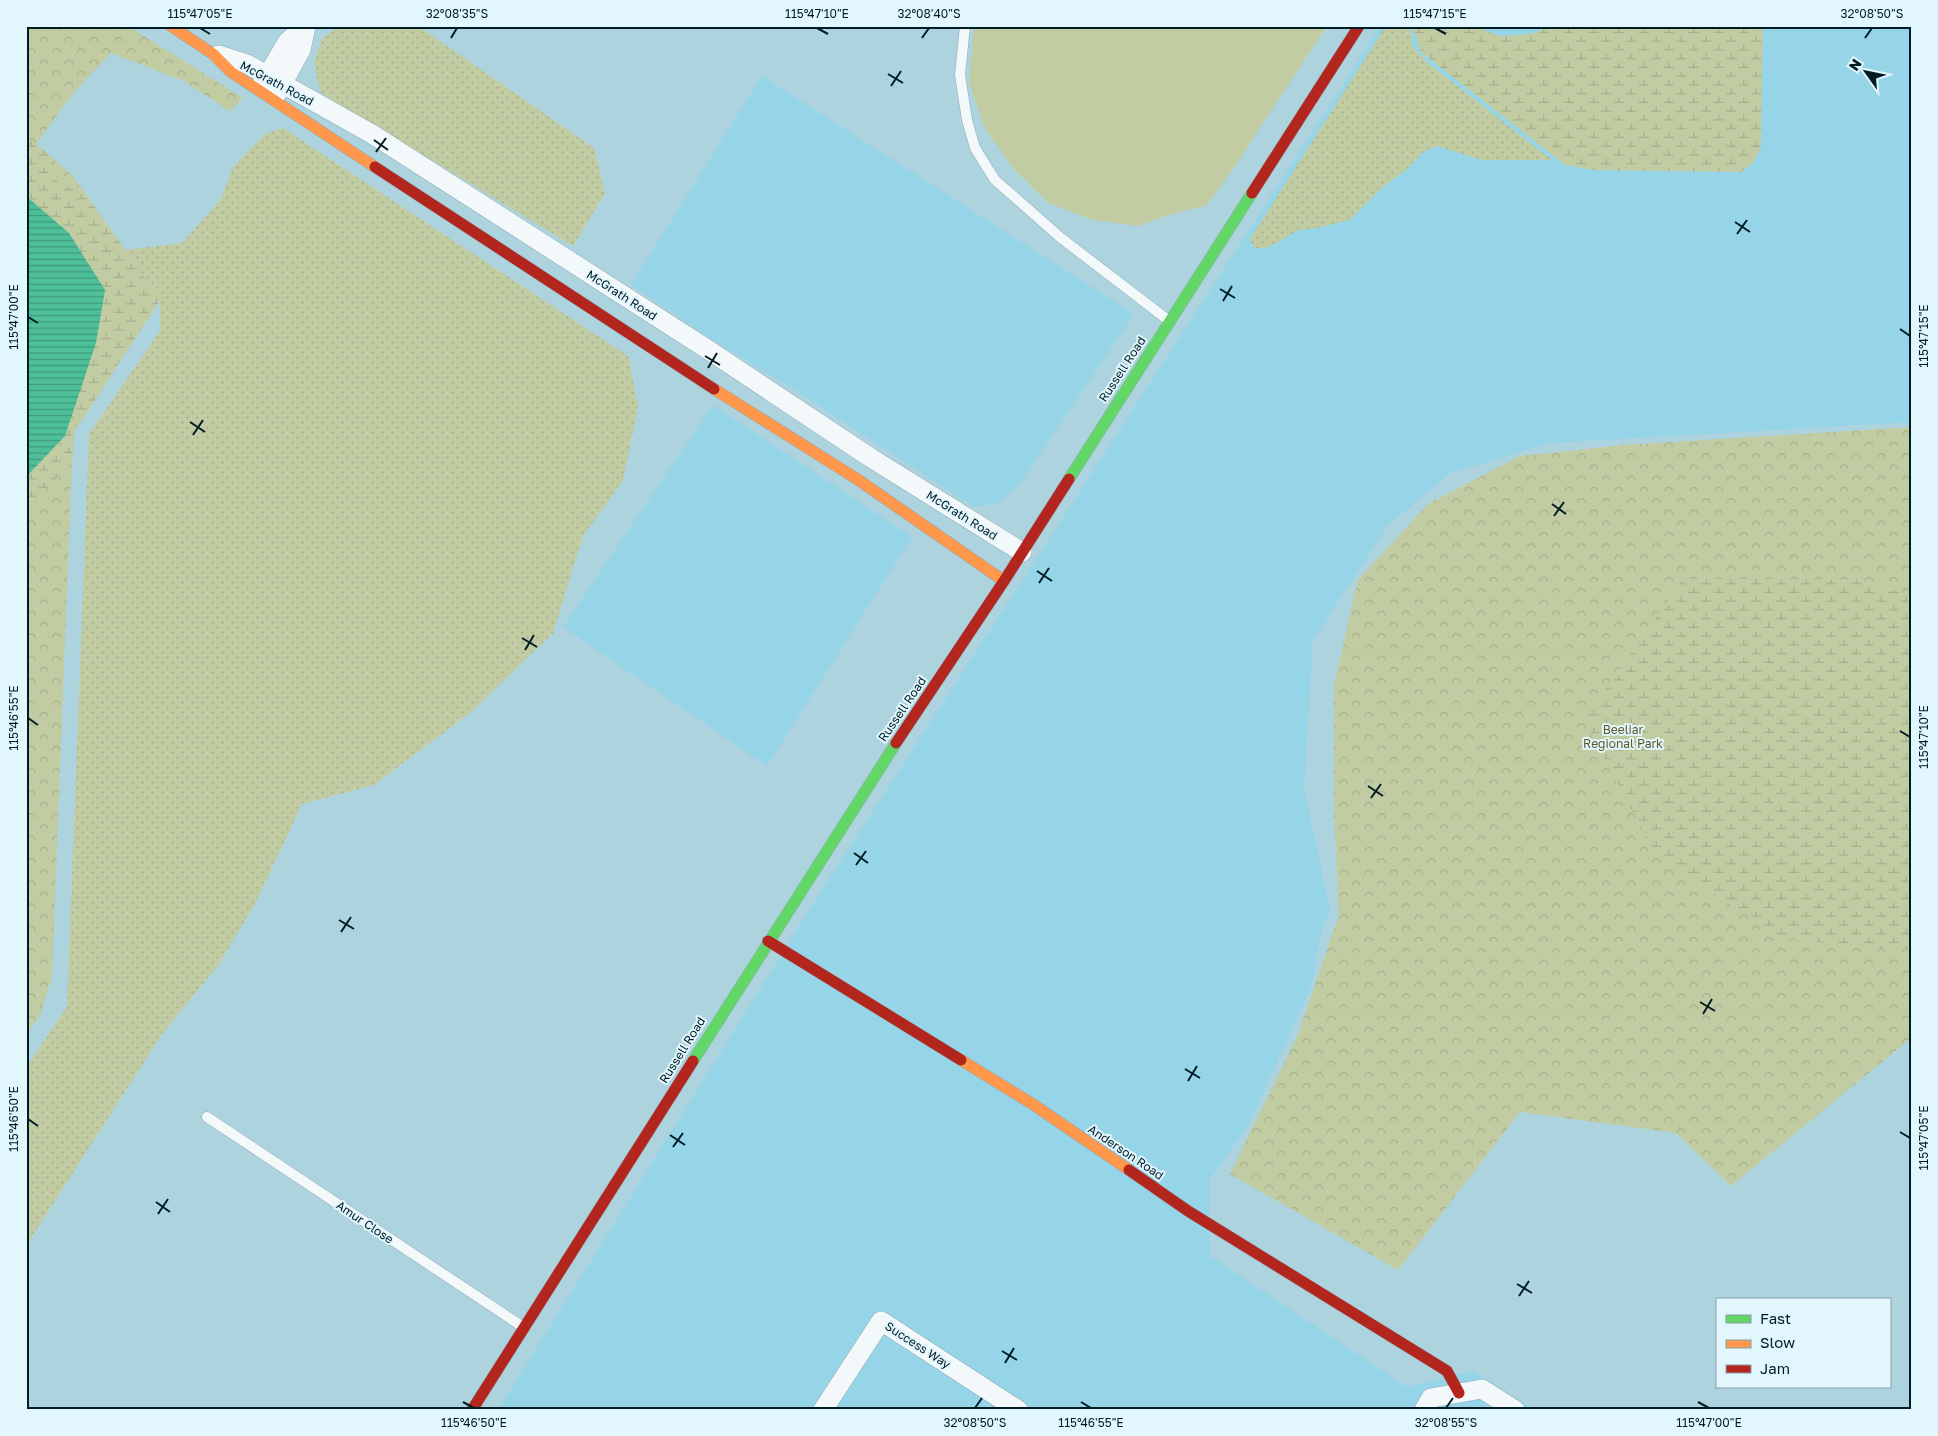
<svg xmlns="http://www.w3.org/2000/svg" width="1938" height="1436" viewBox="0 0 1938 1436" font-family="'Golos Text',sans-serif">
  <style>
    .built { fill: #96d4e8 }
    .grass { fill: url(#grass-dots) }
    .forest { fill: url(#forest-crowns) }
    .wetland { fill: url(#wetland-marsh) }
    .pitch { fill: #c2cca2 }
    .water { fill: url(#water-rules) }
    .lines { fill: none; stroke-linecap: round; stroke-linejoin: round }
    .lane-casing { stroke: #8eacb6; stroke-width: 11 }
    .street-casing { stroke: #8eacb6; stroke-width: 20 }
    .fast-casing { stroke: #8eacb6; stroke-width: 12 }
    .slow-casing { stroke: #8eacb6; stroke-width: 12 }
    .jam-casing { stroke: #8eacb6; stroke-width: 12 }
    .lane { stroke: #f3f8fa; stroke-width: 10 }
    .street { stroke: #f3f8fa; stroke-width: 19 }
    .fast { stroke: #63d668; stroke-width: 11 }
    .slow { stroke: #ff974d; stroke-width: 11 }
    .jam { stroke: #b3261e; stroke-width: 11 }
    .ticks { fill: none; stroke: #001c24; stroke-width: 2 }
    .labels { text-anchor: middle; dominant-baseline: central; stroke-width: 4; stroke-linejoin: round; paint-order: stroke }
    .street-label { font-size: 12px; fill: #001c24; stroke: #e2f6fd }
    .park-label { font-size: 12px; fill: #5f5826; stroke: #e2f6fd }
    .neatline { fill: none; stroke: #001c24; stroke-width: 2 }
    .ticks-label { font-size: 12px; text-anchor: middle; fill: #001c24 }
  </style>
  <defs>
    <pattern id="grass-dots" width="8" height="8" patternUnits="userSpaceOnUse" patternTransform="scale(1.25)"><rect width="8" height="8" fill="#c2cca2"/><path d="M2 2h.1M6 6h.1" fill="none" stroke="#a5af8b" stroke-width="1.8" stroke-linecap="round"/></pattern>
    <pattern id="forest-crowns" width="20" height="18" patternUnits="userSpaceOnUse" patternTransform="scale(1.25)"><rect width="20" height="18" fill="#c2cca2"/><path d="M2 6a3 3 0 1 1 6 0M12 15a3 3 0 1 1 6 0" fill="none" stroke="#a5af8b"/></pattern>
    <pattern id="wetland-marsh" width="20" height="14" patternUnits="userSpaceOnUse" patternTransform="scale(1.25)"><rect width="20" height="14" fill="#c2cca2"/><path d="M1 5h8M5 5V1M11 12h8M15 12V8" fill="none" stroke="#a5af8b"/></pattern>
    <pattern id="water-rules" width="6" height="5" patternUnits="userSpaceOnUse" patternTransform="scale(1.25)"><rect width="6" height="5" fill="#4fbf9a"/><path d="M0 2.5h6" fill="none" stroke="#3f9a7d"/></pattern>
  </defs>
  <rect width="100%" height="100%" fill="#add3df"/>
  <path class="built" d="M 1381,26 L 1912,26 L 1912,422 L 1550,443 L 1451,473 L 1388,525 L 1313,640 L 1304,788 L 1330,910 L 1320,937 L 1311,988 L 1246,1129 L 1209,1180 L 1210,1256 L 1407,1387 L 1473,1371 L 1535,1410 L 498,1410 L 822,890 Z
    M 762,76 L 1134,314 L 1021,482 L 999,503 L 974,507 L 801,394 L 713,340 L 631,285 Z
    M 713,405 L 912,537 L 767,766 L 563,627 Z"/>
  <path class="grass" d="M 338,26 L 418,26 L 594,148 L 605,193 L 573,246 L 320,92 L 314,62 L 322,39 Z
    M 1386,26 L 1411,26 L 1412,46 L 1428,63 L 1552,160 L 1482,160 L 1437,146 L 1423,152 L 1406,170 L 1384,186 L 1350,220 L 1317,228 L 1298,230 L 1279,242 L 1265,248 L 1254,248 L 1250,239 Z
    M 283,128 L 628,356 L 638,406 L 623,480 L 583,536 L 553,633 L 471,712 L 374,785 L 302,804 L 256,902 L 219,964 L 162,1034 L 26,1246 L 26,1068 L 67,1007 L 89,434 L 160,331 L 160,300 L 125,250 L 182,243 L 221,199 L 233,167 L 265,134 Z"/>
  <path class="forest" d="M 26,26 L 128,26 L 243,98 L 230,111 L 184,81 L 111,53 L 75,91 L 36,144 L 73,176 L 160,300 L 74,432 L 72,462 L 52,977 L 40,1015 L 26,1036 Z
    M 1912,427 L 1912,1039 L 1910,1039 L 1731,1186 L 1676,1133 L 1520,1112 L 1398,1270 L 1230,1174 L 1297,1037 L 1339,915 L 1334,815 L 1334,685 L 1358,580 L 1428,504 L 1520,456 L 1624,445 Z"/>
  <path class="wetland" d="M 1416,26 L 1473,26 L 1500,36 L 1531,34 L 1551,26 L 1763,26 L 1761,146 L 1754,162 L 1741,172 L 1594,170 L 1565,165 L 1421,52 L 1414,31 Z
    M 26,136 L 50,156 L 46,169 L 58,182 L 87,196 L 160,300 L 74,432 L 72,462 L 34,502 L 26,504 L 26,477 L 65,436 L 69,233 L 26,196 Z
    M 1683,579 L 1862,580 L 1912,596 L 1912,951 L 1784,939 L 1657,857 L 1584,720 Z"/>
  <path class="pitch" d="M 974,26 L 1327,26 L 1233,169 L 1206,206 L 1172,214 L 1138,226 L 1093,220 L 1048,203 L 1012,167 L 984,127 L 969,83 Z"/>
  <path class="water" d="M 26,196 L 69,233 L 105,290 L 96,343 L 65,436 L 26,477 Z"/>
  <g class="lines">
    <g class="lane-casing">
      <path id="lane" d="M 965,26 L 960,75 L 967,120 L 975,148 L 995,180 L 1061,238 L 1168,320
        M 207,1117 L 523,1327"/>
    </g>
    <g class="street-casing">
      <path id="street" d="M 219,55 L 247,64 L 372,134 L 707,349 L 871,458 L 1022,552
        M 261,86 L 288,41 L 305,26
        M 276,95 L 301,50 L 306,26
        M 823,1410 L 881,1321 L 1018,1410
        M 1424,1410 L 1431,1398 L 1482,1389 L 1515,1410"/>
    </g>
    <g class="fast-casing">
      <path id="fast" d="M 1069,479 L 1252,193
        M 693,1061 L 896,743"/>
    </g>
    <g class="slow-casing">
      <path id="slow" d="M 171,26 L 213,54 L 231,72 L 375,167
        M 714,389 L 857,479 L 1004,581
        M 961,1060 L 1034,1105 L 1129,1170"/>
    </g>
    <g class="jam-casing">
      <path id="jam" d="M 375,167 L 714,389
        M 1252,193 L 1359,26
        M 896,743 L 1004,581 L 1069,479
        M 768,941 L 961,1060
        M 1129,1170 L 1188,1211 L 1447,1371 L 1459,1393
        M 472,1410 L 693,1061"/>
    </g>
    <use href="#lane" class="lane"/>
    <use href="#street" class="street"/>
    <use href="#fast" class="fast"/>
    <use href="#slow" class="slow"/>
    <use href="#jam" class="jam"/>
  </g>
  <path class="ticks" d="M 200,28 L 210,34M 817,28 L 828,34M 1435,28 L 1446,34M 451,38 L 457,28M 922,38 L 929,28M 1865,38 L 1872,28M 888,74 L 903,83M 891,86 L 901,71M 374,140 L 388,150M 376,152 L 386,138M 1735,222 L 1750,232M 1737,234 L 1747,220M 1220,289 L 1235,298M 1223,301 L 1232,286M 28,317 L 38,323M 1900,329 L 1910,336M 705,356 L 720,365M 708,368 L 717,353M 190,422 L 205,432M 193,435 L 203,420M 1552,504 L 1566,514M 1554,516 L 1564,502M 1037,571 L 1052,581M 1039,583 L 1049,568M 522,638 L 537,647M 525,650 L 534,635M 28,718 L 38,725M 1900,731 L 1910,737M 1368,786 L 1383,796M 1371,798 L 1381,784M 854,853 L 868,863M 856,865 L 866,851M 339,920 L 354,929M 341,932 L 351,917M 1700,1002 L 1715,1011M 1703,1014 L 1712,999M 1185,1069 L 1200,1078M 1188,1081 L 1197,1066M 28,1119 L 38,1126M 1900,1132 L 1910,1138M 670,1135 L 685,1145M 673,1147 L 683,1133M 156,1202 L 170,1212M 158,1214 L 168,1199M 1517,1284 L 1532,1293M 1519,1296 L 1529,1281M 1002,1351 L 1017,1360M 1005,1363 L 1014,1348M 463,1402 L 474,1408M 1081,1402 L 1091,1408M 1698,1402 L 1709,1408M 975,1408 L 982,1398M 1446,1408 L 1453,1398"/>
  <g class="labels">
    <g class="street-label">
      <text transform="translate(277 83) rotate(28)">McGrath Road</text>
      <text transform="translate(622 295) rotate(33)">McGrath Road</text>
      <text transform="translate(1122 369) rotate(-57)">Russell Road</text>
      <text transform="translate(962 515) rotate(32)">McGrath Road</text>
      <text transform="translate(902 709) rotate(-56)">Russell Road</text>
      <text transform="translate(682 1050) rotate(-58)">Russell Road</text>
      <text transform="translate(1126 1152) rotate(34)">Anderson Road</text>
      <text transform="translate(365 1222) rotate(34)">Amur Close</text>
      <text transform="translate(918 1345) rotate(33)">Success Way</text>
    </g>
    <g class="park-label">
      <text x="1623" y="729">Beeliar<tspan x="1623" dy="14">Regional Park</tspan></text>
    </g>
  </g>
  <rect width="1938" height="1436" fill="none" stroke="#e2f6fd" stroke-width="55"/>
  <rect x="1716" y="1298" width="175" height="90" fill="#e2f6fd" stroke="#889fa6"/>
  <rect x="1726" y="1315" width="25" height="8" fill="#63d668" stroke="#889fa6"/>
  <text x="1760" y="1324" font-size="15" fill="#001c24">Fast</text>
  <rect x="1726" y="1340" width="25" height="8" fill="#ff974d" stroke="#889fa6"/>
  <text x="1760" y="1348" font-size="15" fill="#001c24">Slow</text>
  <rect x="1726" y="1365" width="25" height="8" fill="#b3261e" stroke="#889fa6"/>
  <text x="1760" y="1374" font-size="15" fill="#001c24">Jam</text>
  <g transform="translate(1866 72) rotate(303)" stroke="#e2f6fd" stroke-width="4" paint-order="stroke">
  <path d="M0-4L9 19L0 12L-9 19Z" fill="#001c24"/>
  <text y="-8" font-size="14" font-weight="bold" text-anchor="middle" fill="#001c24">N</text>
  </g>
  <rect x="28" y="28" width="1882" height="1380" class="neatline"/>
  <g class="ticks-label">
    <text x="200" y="18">115°47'05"E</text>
    <text x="457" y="18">32°08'35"S</text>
    <text x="817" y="18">115°47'10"E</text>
    <text x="929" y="18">32°08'40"S</text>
    <text x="1435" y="18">115°47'15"E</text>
    <text x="1872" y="18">32°08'50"S</text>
    <text transform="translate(14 317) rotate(-90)" y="4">115°47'00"E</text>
    <text transform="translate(1924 336) rotate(-90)" y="4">115°47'15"E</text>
    <text transform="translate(14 718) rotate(-90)" y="4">115°46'55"E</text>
    <text transform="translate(1924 737) rotate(-90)" y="4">115°47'10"E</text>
    <text transform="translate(14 1119) rotate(-90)" y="4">115°46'50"E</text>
    <text transform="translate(1924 1138) rotate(-90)" y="4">115°47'05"E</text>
    <text x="474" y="1427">115°46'50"E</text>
    <text x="975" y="1427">32°08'50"S</text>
    <text x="1091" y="1427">115°46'55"E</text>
    <text x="1446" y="1427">32°08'55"S</text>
    <text x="1709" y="1427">115°47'00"E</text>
  </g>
</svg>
